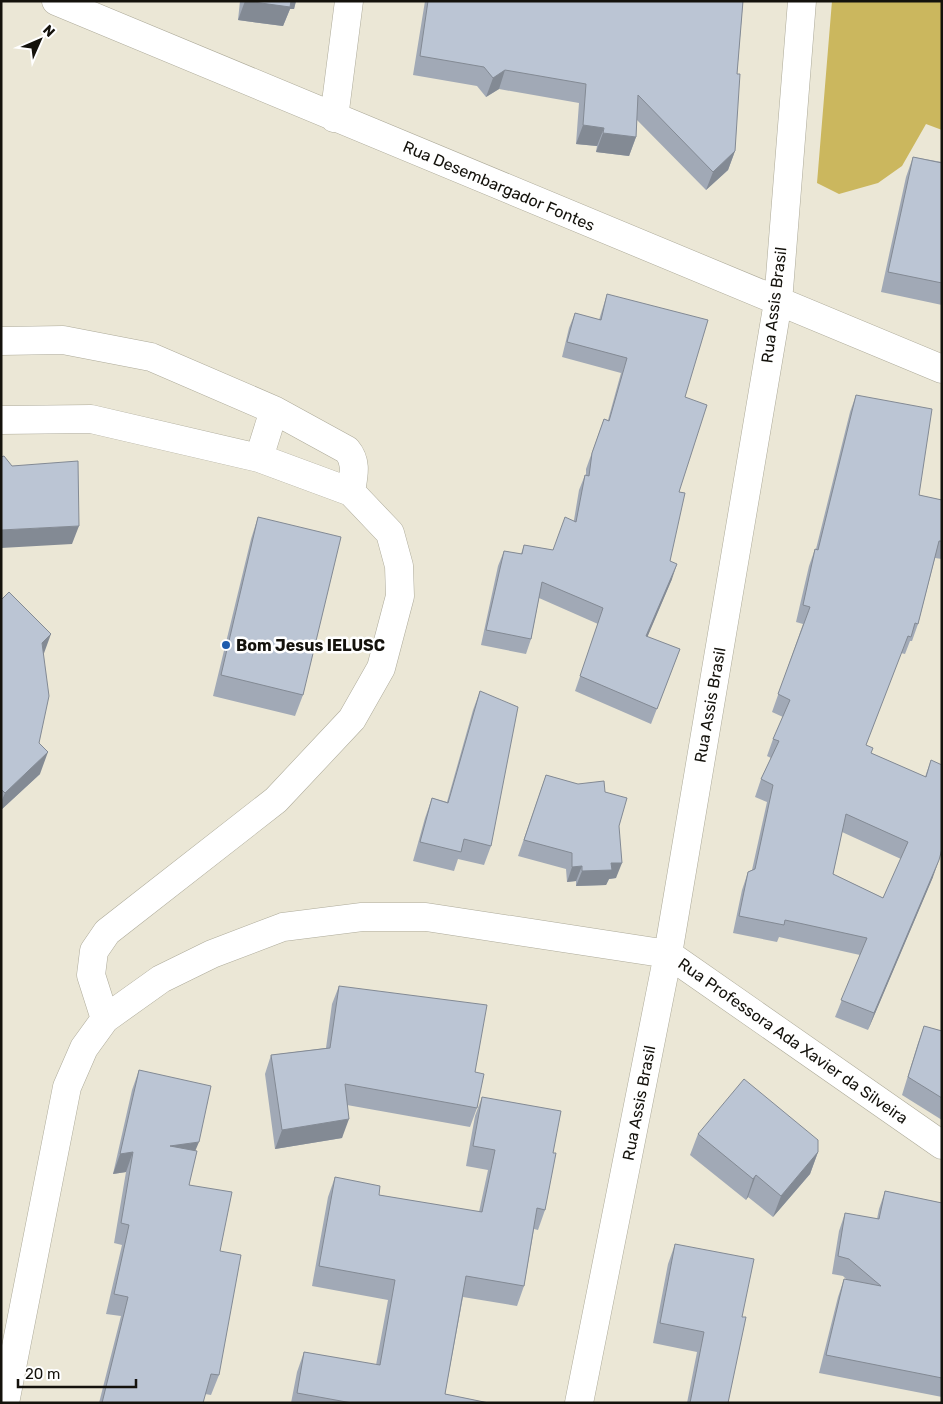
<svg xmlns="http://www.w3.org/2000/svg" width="943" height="1404" viewBox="0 0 943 1404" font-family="Rubik,sans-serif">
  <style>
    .green { fill: #cbb75e }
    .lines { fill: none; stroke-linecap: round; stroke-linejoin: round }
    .minor-casing { stroke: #adaa99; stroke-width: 29 }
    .minor { stroke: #fff; stroke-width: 28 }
    .wall { fill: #a1a9b6; fill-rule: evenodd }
    .shaded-wall { fill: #838a94 }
    .building { fill: #bbc5d4; stroke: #838a94; fill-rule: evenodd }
    .poi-dot { fill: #1f5cad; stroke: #fff; stroke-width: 2 }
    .labels { text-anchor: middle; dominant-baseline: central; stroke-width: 5; stroke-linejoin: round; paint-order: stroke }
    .street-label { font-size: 16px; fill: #14120c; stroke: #fff }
    .poi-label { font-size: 16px; font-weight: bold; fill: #14120c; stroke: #fff; text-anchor: start }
  </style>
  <rect width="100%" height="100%" fill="#ebe7d6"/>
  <path class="green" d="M 832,1 L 942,1 L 942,130 L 926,124 L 902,166 L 878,183 L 839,194 L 817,183 Z"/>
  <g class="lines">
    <g class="minor-casing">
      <path id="minor" d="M 56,1 L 942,369
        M 334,118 L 349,1
        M 1,341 L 63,340 L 151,357 L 274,410 L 347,450 C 358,463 353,477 351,492
        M 1,420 L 91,419 L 259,458 L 351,492 L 390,533 L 399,566 L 400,596 L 381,668 L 352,719 L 276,800 L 107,932 L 94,951 L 91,975 L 105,1019
        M 259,458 L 274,410
        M 5,1403 L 67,1087 L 84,1048 L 105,1019 L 161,979 L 212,954 L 283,927 L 362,917 L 426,917 L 668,954 L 942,1145
        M 579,1403 L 668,954 L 778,302 L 802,1"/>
    </g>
    <use href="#minor" class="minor"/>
  </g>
  <path class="wall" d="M 240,1 L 296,1 L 294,9 L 290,9 L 283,26 L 238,20 Z
    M 425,1 L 743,1 L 737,74 L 735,151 L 728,170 L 706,190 L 637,120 L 636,137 L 629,156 L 596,152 L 597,146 L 576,144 L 579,103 L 499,89 L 486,97 L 477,86 L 413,75 Z
    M 913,157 L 942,162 L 942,305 L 881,292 L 906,177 Z
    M 607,294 L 685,397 L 679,492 L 670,561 L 672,579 L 647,637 L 680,649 L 651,724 L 575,691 L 598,624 L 539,598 L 531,639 L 526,654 L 481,645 L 498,566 L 504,551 L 521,554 L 524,545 L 553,550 L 574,520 L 579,490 L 585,475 L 586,475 L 586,469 L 604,419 L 608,420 L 621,373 L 562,357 L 569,328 L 575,313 L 599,320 Z
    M 856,395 L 919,495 L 942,500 L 942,559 L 935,558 L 918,624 L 912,641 L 910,641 L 905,654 L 901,653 L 866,745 L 871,753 L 925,777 L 931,760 L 933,877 L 868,1030 L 835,1017 L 860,955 L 779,937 L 777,942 L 733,933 L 742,890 L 748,872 L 752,870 L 767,802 L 755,797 L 761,779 L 771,758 L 767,756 L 773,739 L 783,717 L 772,712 L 803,624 L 796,622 L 809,566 L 815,549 L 816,549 L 850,412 ZM 842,832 L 901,859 L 883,898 L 833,874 Z
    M 258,517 L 303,695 L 295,716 L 213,696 L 251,539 Z
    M 1,600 L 43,656 L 39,743 L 40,774 L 1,810 Z
    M 480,691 L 491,846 L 484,865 L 458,859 L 454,871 L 413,861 L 425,818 L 432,798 L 447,802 L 473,710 Z
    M 546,775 L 605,792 L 619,826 L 616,878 L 609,879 L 606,885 L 576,886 L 576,881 L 567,882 L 566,869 L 518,856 Z
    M 339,986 L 475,1072 L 477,1108 L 470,1127 L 347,1105 L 342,1138 L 275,1149 L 265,1074 L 271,1055 L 326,1048 L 332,1004 Z
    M 924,1026 L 942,1031 L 942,1120 L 902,1095 L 918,1043 Z
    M 139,1070 L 195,1151 L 189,1185 L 220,1251 L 219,1375 L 211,1395 L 205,1394 L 203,1403 L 99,1403 L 121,1316 L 106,1314 L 122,1245 L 114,1243 L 126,1172 L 113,1174 L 132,1090 Z
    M 482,1097 L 553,1153 L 545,1210 L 538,1230 L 534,1229 L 524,1286 L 517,1306 L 463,1297 L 445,1394 L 489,1403 L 291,1403 L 297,1372 L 304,1352 L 376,1365 L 388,1300 L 312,1286 L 328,1197 L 335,1177 L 379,1195 L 479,1212 L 488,1170 L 466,1166 L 475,1116 Z
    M 698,1134 L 818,1152 L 810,1174 L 773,1217 L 748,1197 L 746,1200 L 690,1155 Z
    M 885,1191 L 942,1203 L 942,1397 L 819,1373 L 838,1297 L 844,1279 L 847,1280 L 843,1276 L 832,1274 L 839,1231 L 845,1213 L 877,1219 L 879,1209 Z
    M 675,1244 L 742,1317 L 728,1403 L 687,1403 L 697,1352 L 653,1343 L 668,1264 Z"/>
  <path class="shaded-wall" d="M 245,1 L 296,1 L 294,9 L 290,9 L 283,26 L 238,20 Z
    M 505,70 L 499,89 L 486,97 L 493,78 Z
    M 583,125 L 604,128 L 597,146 L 576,144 Z
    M 603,133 L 636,137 L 629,156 L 596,152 Z
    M 735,151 L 728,170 L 706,190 L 713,172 Z
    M 79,526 L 72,544 L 1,548 L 1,530 Z
    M 677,564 L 672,579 L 641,652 L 646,636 Z
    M 51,634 L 43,656 L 42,643 Z
    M 48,752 L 40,774 L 1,810 L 1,802 L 5,793 Z
    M 939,860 L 933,877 L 868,1030 L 874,1013 Z
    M 611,863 L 622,863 L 616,878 L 609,879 L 606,885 L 576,886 L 582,871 Z
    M 582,866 L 576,881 L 567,882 L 572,867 Z
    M 349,1119 L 342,1138 L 275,1149 L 282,1130 Z
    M 199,1142 L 191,1161 L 170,1146 Z
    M 133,1152 L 126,1172 L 113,1174 L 120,1154 Z
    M 818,1152 L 810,1174 L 773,1217 L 781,1196 Z
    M 756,1175 L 748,1197 L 746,1200 L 753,1179 Z"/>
  <path class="building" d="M 246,1 L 291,1 L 290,7 Z
    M 428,1 L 743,1 L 737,74 L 740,74 L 735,151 L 713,172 L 638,95 L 636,137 L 603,133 L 604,128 L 583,125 L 586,84 L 505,70 L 493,78 L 484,67 L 420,56 Z
    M 913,157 L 942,163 L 942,283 L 888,272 Z
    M 607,294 L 708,320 L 685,397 L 707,405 L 679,492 L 685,493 L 670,561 L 677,564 L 646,636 L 680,649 L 657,709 L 580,676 L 603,608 L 542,582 L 531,639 L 486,630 L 504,551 L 522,554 L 524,545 L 553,550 L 565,517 L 576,522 L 585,475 L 589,476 L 592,453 L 604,419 L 609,421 L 627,358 L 567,342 L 575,313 L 601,320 Z
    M 856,395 L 932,409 L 919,495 L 942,500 L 942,541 L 939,541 L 918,624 L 915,623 L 911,637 L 908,636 L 866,745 L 873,748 L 871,753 L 926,777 L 931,760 L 942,765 L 942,849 L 939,860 L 874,1013 L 841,1000 L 867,938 L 785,920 L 784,925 L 739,916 L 748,872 L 755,869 L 773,785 L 761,779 L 779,741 L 773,739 L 790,700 L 778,694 L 810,607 L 803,605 L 815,549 L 818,550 ZM 846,814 L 908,842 L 883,898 L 833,874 Z
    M 4,456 L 12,466 L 78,461 L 79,526 L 1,530 L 1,457 Z
    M 258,517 L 341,537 L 303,695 L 221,675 Z
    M 9,592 L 51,634 L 42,643 L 49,696 L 39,743 L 48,752 L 5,793 L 1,789 L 1,600 Z
    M 480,691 L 518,707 L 491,846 L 464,839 L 461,852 L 420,842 L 432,798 L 448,803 Z
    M 546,775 L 578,784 L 604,781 L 605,792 L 627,798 L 619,826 L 622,863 L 611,863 L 612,870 L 582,871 L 582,866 L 572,867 L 572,853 L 524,840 Z
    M 339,986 L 487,1005 L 475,1072 L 484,1074 L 477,1108 L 345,1084 L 349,1119 L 282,1130 L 271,1055 L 330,1048 Z
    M 924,1026 L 942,1031 L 942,1098 L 908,1077 Z
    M 139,1070 L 211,1086 L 199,1142 L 170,1146 L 197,1151 L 189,1185 L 232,1192 L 220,1251 L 241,1255 L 219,1375 L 211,1374 L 203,1403 L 102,1403 L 128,1297 L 114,1294 L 129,1225 L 121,1223 L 133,1152 L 120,1154 Z
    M 744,1079 L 818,1140 L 818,1152 L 781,1196 L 756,1175 L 753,1179 L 698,1134 Z
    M 482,1097 L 561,1111 L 553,1153 L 556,1153 L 545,1210 L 537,1208 L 524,1286 L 466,1276 L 445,1394 L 489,1403 L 352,1403 L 297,1393 L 304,1352 L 380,1365 L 395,1280 L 319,1266 L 335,1177 L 380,1186 L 379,1195 L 482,1212 L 495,1150 L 473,1146 Z
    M 885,1191 L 942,1203 L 942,1378 L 826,1355 L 844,1279 L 881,1286 L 849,1259 L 838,1256 L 845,1213 L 879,1219 Z
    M 675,1244 L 754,1259 L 742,1317 L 746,1317 L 728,1403 L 690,1403 L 704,1332 L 660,1323 Z"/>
  <circle class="poi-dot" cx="226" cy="645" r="5"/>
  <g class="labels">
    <g class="street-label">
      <text transform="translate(499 186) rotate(23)">Rua Desembargador Fontes</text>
      <text transform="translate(774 305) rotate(-83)">Rua Assis Brasil</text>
      <text transform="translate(710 705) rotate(-80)">Rua Assis Brasil</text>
      <text transform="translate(793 1041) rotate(35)">Rua Professora Ada Xavier da Silveira</text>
      <text transform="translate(639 1103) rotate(-79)">Rua Assis Brasil</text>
    </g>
    <g class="poi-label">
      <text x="236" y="645">Bom Jesus IELUSC</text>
    </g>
  </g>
  <rect width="943" height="1404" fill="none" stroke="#14120c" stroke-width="5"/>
  <g transform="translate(40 40) rotate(45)" stroke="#ffffff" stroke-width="4" paint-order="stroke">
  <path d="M0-4L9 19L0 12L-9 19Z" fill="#14120c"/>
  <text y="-8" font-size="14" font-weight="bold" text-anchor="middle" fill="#14120c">N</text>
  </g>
  <path d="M18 1379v8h118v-8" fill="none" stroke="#14120c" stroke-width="2.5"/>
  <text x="25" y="1379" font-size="15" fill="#14120c" stroke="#ffffff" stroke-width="4" paint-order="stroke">20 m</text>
</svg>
